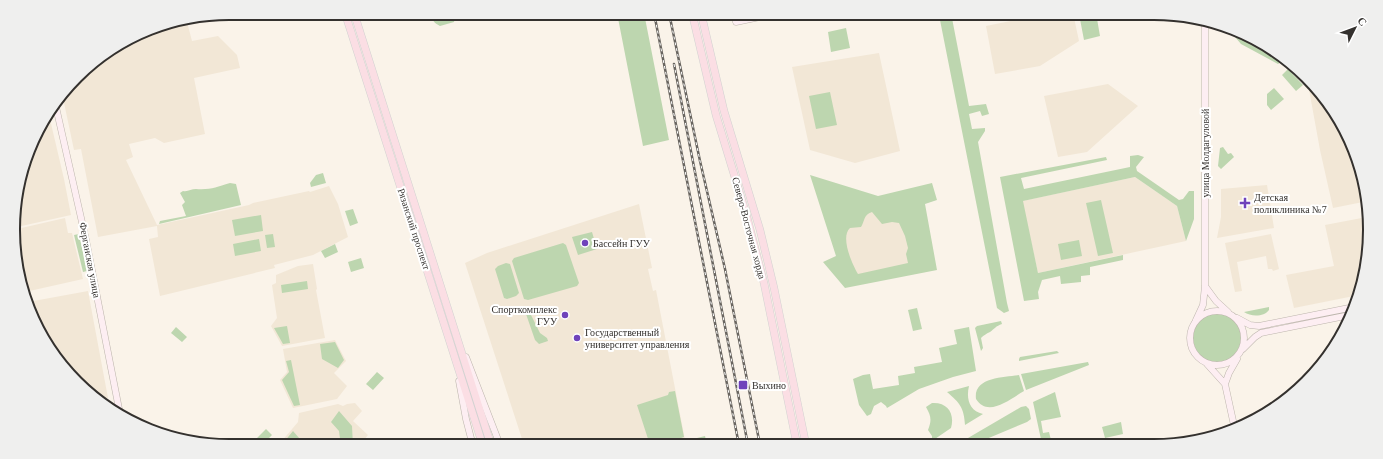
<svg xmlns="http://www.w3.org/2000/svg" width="1383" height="459" viewBox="0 0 1383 459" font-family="'Times New Roman',serif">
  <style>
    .built { fill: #f2e7d6 }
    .green { fill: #bdd6af; fill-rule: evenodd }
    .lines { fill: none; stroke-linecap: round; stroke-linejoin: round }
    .secondary-casing { stroke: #bcb5ac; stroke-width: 7 }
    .primary-casing { stroke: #d2d2d1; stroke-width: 8 }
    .secondary { stroke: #fdeef2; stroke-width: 6 }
    .primary { stroke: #fbdee4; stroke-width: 7 }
    .rail-casing { stroke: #68645f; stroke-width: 2.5 }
    .rail { stroke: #fff; stroke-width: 1; stroke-dasharray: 3; stroke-linecap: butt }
    .poi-dot { fill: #6f43bb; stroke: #fff; stroke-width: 1.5 }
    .labels { text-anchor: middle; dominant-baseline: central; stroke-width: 4; stroke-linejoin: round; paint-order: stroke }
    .street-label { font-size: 10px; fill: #34312e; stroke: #fff }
    .poi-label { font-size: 10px; fill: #34312e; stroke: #fff; text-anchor: start }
    .rim { fill: none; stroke: #34312e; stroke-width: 2 }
  </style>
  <rect width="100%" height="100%" fill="#faf3e9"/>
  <path class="built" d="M 1051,13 L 1073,13 L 1079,41 L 1040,66 L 995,74 L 986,26 Z
    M 187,22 L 192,41 L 218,36 L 237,55 L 240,68 L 194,78 L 205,134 L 164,143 L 155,138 L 129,144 L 133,157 L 126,160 L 157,225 L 249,205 L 253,203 L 309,191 L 310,192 L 329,186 L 338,204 L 348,237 L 313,255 L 274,265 L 275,268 L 160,296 L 149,239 L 158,237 L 157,226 L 98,237 L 81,149 L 74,150 L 63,98 L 87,67 L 147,29 Z
    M 879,53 L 900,151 L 855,163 L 810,150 L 792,67 Z
    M 1108,84 L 1138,106 L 1087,152 L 1058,157 L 1044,96 Z
    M 1308,84 L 1341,121 L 1368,201 L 1333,208 L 1320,150 Z
    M 49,115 L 64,179 L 71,215 L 17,227 L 15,201 L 35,134 Z
    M 1135,177 L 1177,206 L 1186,241 L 1038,273 L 1022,201 Z
    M 1267,185 L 1274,228 L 1217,238 L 1221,217 L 1221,189 Z
    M 639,204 L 652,268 L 648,269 L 653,291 L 656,290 L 686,445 L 524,445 L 465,263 L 487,253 Z
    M 902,205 L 916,268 L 854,283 L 840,219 Z
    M 1367,217 L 1363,285 L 1359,295 L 1294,308 L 1286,275 L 1334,266 L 1325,225 Z
    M 65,218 L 68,233 L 72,233 L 83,279 L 25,292 L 19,259 L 17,229 Z
    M 1271,234 L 1279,269 L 1273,271 L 1272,269 L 1268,269 L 1266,256 L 1237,262 L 1242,291 L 1235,292 L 1225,243 Z
    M 313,264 L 317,289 L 316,290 L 325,338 L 282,346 L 271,326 L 277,318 L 272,285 L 276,283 L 276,275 L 298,266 Z
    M 88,291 L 108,398 L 99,400 L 50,350 L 28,302 Z
    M 335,340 L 346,361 L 334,373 L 347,386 L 337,399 L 293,408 L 280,380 L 287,372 L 283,349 Z
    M 355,403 L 362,411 L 353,421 L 368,435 L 359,446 L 285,446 L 281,442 L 298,422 L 299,413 L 338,404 L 343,406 L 347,404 Z"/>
  <path class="green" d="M 430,13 L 456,13 L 454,22 L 440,26 C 434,23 432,20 430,13 Z
    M 617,13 L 644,13 L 669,140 L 643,146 Z
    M 951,13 L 969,106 L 986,104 L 989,114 L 982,116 L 980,111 L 969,114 L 972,129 L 985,128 L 985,131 L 978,142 L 1007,303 L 1009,311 L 1004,313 L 997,308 L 939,15 Z
    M 1083,13 L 1096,13 L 1100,36 L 1084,40 L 1079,14 Z
    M 846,28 L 850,48 L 831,52 L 828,32 Z
    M 1229,30 L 1285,58 L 1286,58 L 1278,64 L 1241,44 Z
    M 1288,69 L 1303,85 L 1296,91 L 1282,75 Z
    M 1274,88 L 1284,99 L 1271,110 L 1267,105 L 1267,94 Z
    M 830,92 L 837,125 L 816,129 L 809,96 Z
    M 1223,147 L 1228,154 L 1231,153 L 1234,157 L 1221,169 L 1218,166 L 1220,148 Z
    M 1138,155 L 1144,157 L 1136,167 L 1137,171 L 1179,200 L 1183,199 L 1189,191 L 1194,191 L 1194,219 L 1186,241 L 1177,206 L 1135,177 L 1023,201 L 1038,273 L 1123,255 L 1123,260 L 1090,267 L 1090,275 L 1081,276 L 1081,282 L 1061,284 L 1060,276 L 1042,280 L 1038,292 L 1039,299 L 1024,301 L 1000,177 L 1106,157 L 1107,160 L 1021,178 L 1024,189 L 1130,167 L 1130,156 Z
    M 323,173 L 326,183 L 311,187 L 310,183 L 316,175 Z
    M 810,175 L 878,196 L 932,183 L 937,200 L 925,204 L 937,270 L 845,288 L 823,262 L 836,256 ZM 872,212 L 882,224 L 892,222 L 899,223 L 905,236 L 908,248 L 906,254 L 908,263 L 858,274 C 852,264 840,237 850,228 L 861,227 C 865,221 863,215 872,212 Z
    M 230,183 L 236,184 L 241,205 L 159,224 L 160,221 L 186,216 L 182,205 L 185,202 L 180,193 L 183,191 C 188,192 191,189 196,189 C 211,190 216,187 230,183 Z
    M 1101,200 L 1113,253 L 1098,256 L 1086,203 Z
    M 353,209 L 358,223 L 350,226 L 345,211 Z
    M 261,215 L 263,231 L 235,236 L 232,220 Z
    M 592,232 L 597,249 L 578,255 L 572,237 Z
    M 79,234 L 87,271 L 83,272 L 74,235 Z
    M 273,234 L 275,247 L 267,248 L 265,235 Z
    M 259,239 L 261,251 L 235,256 L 233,244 Z
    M 1079,240 L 1082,256 L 1061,260 L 1058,244 Z
    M 563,243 L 566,245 L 579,283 L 577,286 L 528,300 L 524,299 L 512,261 L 514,258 Z
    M 335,244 L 338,252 L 325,258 L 321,251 Z
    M 361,258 L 364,268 L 351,272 L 348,262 Z
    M 506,263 L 510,264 L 519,293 L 516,296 L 507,299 L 504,298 L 495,269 L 498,266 Z
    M 307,281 L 308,289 L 282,293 L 281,285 Z
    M 1269,307 L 1269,310 C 1264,317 1251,317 1244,312 Z
    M 917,308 L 922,329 L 913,331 L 908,310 Z
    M 530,313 L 540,333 L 547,338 L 548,341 L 539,344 L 535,340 L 526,314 Z
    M1193 338a24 24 0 1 1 48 0a24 24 0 1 1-48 0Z
    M 1001,321 L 1002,324 C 996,326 994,329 990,332 C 986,334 984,335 981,338 L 983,348 L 981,351 L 975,328 L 977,326 Z
    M 287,326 L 290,343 L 283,344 L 274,328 Z
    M 176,327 L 187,337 L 182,342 L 171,333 Z
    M 969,327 L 976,371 L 953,377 L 919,389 L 887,408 L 886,406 L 881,402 L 874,406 L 871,414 L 867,416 L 859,405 L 853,379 L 863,375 L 870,374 L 873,389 L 899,385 L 898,376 L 915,373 L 914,367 L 942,362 L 939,348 L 957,344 L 954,330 Z
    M 335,342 L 344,360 L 338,368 L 322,359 L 320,344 Z
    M 1057,351 L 1059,353 L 1019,361 L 1019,359 L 1020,357 Z
    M 291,360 L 300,405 L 294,406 L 282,380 L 289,372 L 286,361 Z
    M 1088,362 L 1089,365 L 1026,390 L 1021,374 Z
    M 377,372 L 384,378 L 373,390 L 366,384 Z
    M 1019,375 L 1024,391 C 1010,399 988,418 976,399 C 973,377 1004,377 1019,375 Z
    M 969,386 C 966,398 969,411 983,414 L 965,425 C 964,408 960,403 947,392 Z
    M 675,391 L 684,437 L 660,445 L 660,443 L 650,445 L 637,405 L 668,395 L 669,392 Z
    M 1055,392 L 1061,417 L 1041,421 L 1043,433 L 1049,432 L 1052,444 L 1042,444 L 1033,402 Z
    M 932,403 C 948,402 955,414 951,428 L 932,441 L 932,436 L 928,430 C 932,420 931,416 926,407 Z
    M 1026,406 L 1029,409 L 1031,419 L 1027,422 L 972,445 L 956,445 L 1021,407 Z
    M 339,411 L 352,426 L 353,446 L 341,446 L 339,431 L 331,422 Z
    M 1121,422 L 1123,434 L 1105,438 L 1102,427 Z
    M 266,429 L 272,435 L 263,444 L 257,438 Z
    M 293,431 L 306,446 L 288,446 L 284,442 Z
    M 705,436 L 707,445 L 686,445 L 685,441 Z"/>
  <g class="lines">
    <g class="secondary-casing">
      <path id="secondary" d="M 734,13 L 736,22 L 779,13
        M 56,107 L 86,240 L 120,414
        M 1205,286 L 1216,301 L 1228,312
        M1190 338a27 27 0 1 1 54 0a27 27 0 1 1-54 0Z
        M 1237,318 L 1250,325 L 1259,326 L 1354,307
        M 1196,320 L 1203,305 L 1205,286 L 1205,20
        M 1243,349 L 1255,337 L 1261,333 L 1350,315
        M 466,357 L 500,445
        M 1207,364 L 1225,384
        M 459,381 L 466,419 L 473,446
        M 1235,430 L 1225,384 L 1229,373 L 1237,359"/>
    </g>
    <g class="primary-casing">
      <path id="primary" d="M 345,13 L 483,446
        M 354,13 L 491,445
        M 692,13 L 716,115 L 747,217 L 764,283 L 797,445
        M 701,13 L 724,111 L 760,230 L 774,288 L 806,445"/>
    </g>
    <use href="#secondary" class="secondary"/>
    <use href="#primary" class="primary"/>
    <g class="rail-casing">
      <path id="rail" d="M 654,13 L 739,445
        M 669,13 L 700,161 L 725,269 L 760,445
        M 674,64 L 748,445"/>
    </g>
    <use href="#rail" class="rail"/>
  </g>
  <g class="poi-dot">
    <path d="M1243 197h4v4h4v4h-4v4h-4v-4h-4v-4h4z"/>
    <circle cx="585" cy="243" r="4"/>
    <circle cx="565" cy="315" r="4"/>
    <circle cx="577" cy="338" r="4"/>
    <rect x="738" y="380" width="10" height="10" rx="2"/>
  </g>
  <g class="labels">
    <g class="street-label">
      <text transform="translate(1205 153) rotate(-90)">улица Молдагуловой</text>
      <text transform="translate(749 228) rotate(75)">Северо-Восточная хорда</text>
      <text transform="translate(414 229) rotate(72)">Рязанский проспект</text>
      <text transform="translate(90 260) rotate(79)">Ферганская улица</text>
    </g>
    <g class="poi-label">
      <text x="1254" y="197">Детская<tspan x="1254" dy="12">поликлиника №7</tspan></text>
      <text x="593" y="243">Бассейн ГУУ</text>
      <text x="557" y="309" text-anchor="end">Спорткомплекс<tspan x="557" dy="12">ГУУ</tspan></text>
      <text x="585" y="332">Государственный<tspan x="585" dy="12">университет управления</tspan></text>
      <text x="752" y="385">Выхино</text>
    </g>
  </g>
  <path d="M0 0H1383V459H0ZM229 20H1154A209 209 0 0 1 1363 229V230A209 209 0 0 1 1154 439H229A209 209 0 0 1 20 230V229A209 209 0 0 1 229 20Z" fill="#efefee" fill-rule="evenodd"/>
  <path class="rim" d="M229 20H1154A209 209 0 0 1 1363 229V230A209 209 0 0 1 1154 439H229A209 209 0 0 1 20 230V229A209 209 0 0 1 229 20Z"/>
  <g transform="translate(1355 28) rotate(48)" stroke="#ffffff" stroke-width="3" paint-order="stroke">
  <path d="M0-3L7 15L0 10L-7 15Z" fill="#34312e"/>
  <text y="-6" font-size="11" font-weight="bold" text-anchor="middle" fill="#34312e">С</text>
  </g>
</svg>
